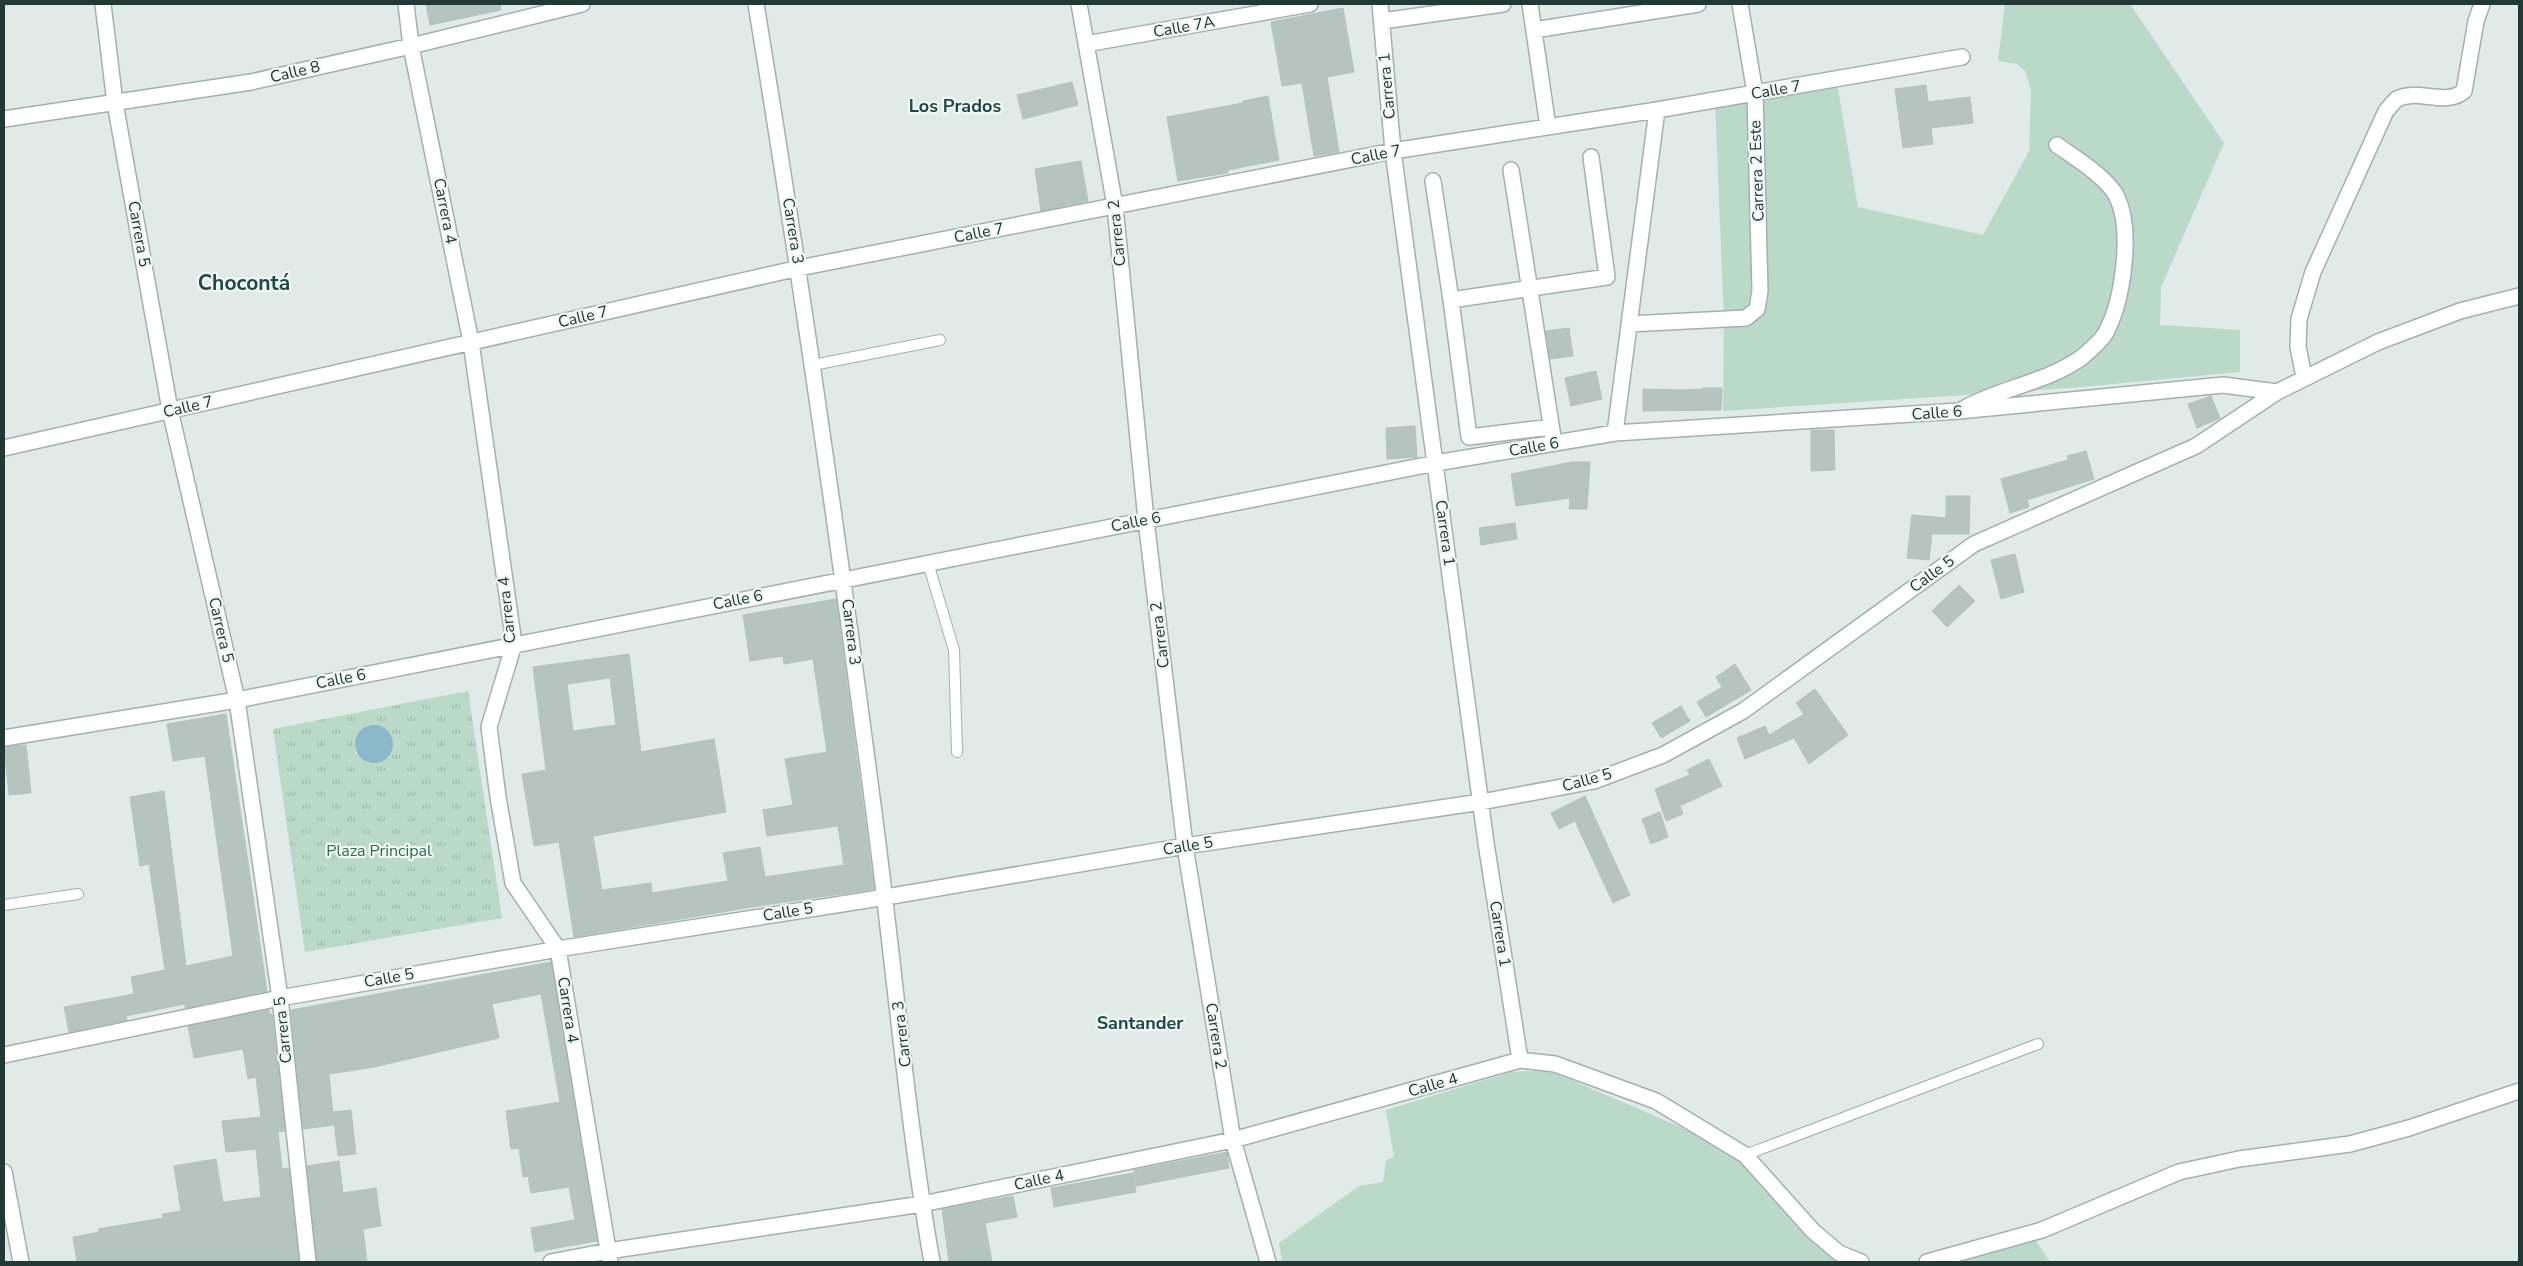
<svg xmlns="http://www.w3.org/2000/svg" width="2523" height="1266" viewBox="0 0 2523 1266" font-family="'Nunito Sans',sans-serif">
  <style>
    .grass { fill: #bbd9c8 }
    .park { fill: url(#park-tufts); fill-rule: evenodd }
    .water { fill: #8cb8cb }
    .building { fill: #b6c4c0; stroke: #b3c3bf; fill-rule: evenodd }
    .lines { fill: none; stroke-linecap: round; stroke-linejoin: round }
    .service-casing { stroke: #a3b1ae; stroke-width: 12 }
    .minor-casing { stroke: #a3b1ae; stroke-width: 18 }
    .tertiary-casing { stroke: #a3b1ae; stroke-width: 18 }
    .service { stroke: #fff; stroke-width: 10 }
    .minor { stroke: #fff; stroke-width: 15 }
    .tertiary { stroke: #fff; stroke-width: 15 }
    .labels { text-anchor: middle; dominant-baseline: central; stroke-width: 4.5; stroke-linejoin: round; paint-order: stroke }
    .street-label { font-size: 16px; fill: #223936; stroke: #f0f7f4 }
    .park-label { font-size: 16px; fill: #306c50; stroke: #f0f7f4 }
    .neighbourhood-label { font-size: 18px; font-weight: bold; fill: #204945; stroke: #f0f7f4 }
    .district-label { font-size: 21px; font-weight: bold; fill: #204945; stroke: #f0f7f4 }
  </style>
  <defs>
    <pattern id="park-tufts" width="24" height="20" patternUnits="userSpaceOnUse" patternTransform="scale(1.25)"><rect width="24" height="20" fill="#bbd9c8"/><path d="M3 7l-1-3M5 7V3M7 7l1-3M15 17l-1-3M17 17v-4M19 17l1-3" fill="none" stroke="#a0bbac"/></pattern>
  </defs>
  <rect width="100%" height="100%" fill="#e0eae7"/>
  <path class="grass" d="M 2005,4 L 2130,4 L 2224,143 L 2161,287 L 2160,325 L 2240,330 L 2240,372 L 2071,388 L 1723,411 L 1724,320 L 1715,101 L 1837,84 L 1858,207 L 1983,235 L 2029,151 L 2031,90 L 2025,71 L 2017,64 L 1998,61 Z
    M 1548,1070 L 1720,1144 L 1816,1233 L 1861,1262 L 1282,1262 L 1279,1243 L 1359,1186 L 1383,1182 L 1386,1160 L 1394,1157 L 1386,1110 L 1511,1072 Z
    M 2032,1235 L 2050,1262 L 1934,1262 Z"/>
  <path class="park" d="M 468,691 L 502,918 L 305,952 L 273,729 ZM 392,737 L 392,750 L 356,754 L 354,742 Z"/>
  <path class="water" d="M355 744a19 19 0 1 1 38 0a19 19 0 1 1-38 0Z"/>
  <path class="building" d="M 426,4 L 500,4 L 501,10 L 430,25 Z
    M 1343,8 L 1354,72 L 1327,77 L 1339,152 L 1314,156 L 1302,83 L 1282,86 L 1271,22 Z
    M 1072,82 L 1078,105 L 1023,119 L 1017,95 Z
    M 1926,85 L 1928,102 L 1970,97 L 1973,123 L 1931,128 L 1933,144 L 1903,148 L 1895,89 Z
    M 1268,96 L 1279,160 L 1228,170 L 1228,173 L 1178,181 L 1167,117 L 1243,103 L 1243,101 Z
    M 1081,161 L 1088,201 L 1041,211 L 1035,169 Z
    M 1569,328 L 1573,356 L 1550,359 L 1546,331 Z
    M 1596,371 L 1602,399 L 1571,406 L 1565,378 Z
    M 1703,388 L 1722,388 L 1721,410 L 1643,411 L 1643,389 L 1683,390 L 1703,389 Z
    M 2211,396 L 2220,418 L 2197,428 L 2188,404 Z
    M 1415,426 L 1417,457 L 1387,459 L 1386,428 Z
    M 1811,430 L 1834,430 L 1835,470 L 1811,471 Z
    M 2086,451 L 2094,479 L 2027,500 L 2029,507 L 2010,513 L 2001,479 L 2068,460 L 2067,456 Z
    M 1572,462 L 1590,462 L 1587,509 L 1569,509 L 1570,498 L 1516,506 L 1511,474 Z
    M 1946,496 L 1970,496 L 1969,534 L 1932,534 L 1929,560 L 1907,558 L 1912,515 L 1946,518 Z
    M 1515,523 L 1517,539 L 1481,545 L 1479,528 Z
    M 2015,554 L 2024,592 L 2001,599 L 1991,560 Z
    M 1959,585 L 1975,601 L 1947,627 L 1932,611 Z
    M 836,599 L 874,889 L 752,907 L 574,937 L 559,842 L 534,846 L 522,774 L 546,770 L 533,667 L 629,654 L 641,752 L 714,739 L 726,812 L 593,836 L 602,890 L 651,883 L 652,893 L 728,881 L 723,853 L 760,847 L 765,877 L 844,865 L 838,826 L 767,836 L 763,810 L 793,805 L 785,759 L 827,752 L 813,659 L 784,664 L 783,656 L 750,661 L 743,615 ZM 610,678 L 616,725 L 573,731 L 567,684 Z
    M 1735,664 L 1751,690 L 1706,717 L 1697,702 L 1722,687 L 1716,677 Z
    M 1815,689 L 1848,735 L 1809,764 L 1794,738 L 1745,759 L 1737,738 L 1765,726 L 1769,735 L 1804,714 L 1796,703 Z
    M 1681,706 L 1690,721 L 1661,738 L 1652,723 Z
    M 226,714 L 267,991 L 185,1008 L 185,1004 L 126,1016 L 127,1020 L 69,1032 L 64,1007 L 134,994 L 131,977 L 165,970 L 149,864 L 140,866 L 130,797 L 164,791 L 186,966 L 233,956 L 205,756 L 173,761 L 167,724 Z
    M 26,745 L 31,793 L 9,795 L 4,747 Z
    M 1709,759 L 1722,786 L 1680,806 L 1683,814 L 1666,821 L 1655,789 L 1690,775 L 1687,770 Z
    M 1585,796 L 1630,895 L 1613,903 L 1575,821 L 1559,829 L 1551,813 Z
    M 1660,812 L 1668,837 L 1651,844 L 1642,819 Z
    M 551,962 L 597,1241 L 535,1252 L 531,1228 L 575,1220 L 569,1187 L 531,1193 L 528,1176 L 523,1177 L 519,1148 L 511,1149 L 506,1111 L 560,1102 L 541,994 L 492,1004 L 499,1038 L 374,1067 L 329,1074 L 334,1125 L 303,1129 L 291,1010 Z
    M 269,1010 L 270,1014 L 272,1014 L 285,1131 L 278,1132 L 282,1169 L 289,1168 L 299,1262 L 77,1262 L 73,1237 L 99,1232 L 98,1229 L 163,1218 L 162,1214 L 181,1211 L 174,1166 L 216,1159 L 223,1202 L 261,1197 L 256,1149 L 226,1152 L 222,1121 L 261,1117 L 256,1077 L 248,1079 L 243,1049 L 194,1058 L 188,1026 Z
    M 351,1110 L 356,1154 L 338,1156 L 333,1112 Z
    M 1227,1152 L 1229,1168 L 1136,1186 L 1134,1170 Z
    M 339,1161 L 343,1193 L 376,1188 L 381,1226 L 363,1229 L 367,1262 L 317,1262 L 307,1166 Z
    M 1133,1173 L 1136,1192 L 1054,1207 L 1051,1188 Z
    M 1013,1196 L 1017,1217 L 985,1223 L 992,1262 L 949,1262 L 942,1209 Z"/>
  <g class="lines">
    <g class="service-casing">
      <path id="service" d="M 813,365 L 940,340
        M 928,563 L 954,650 L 957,752
        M 4,905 L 78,894
        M 1745,1155 L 2038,1044"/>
    </g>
    <g class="minor-casing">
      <path id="minor" d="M 406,4 L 411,46 L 471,342 L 514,644 L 489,727 L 498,797 L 513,883 L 558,949 L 610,1262
        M 756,4 C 800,273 839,542 874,813 C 894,962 906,1114 932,1262
        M 1079,4 L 1115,206 L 1146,520 L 1185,846 L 1233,1140 L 1268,1262
        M 1380,4 L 1393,151 L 1486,843 L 1520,1060
        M 1530,4 L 1548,127
        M 1382,21 L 1503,4
        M 1534,30 L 1698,4
        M 1086,44 L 1310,4
        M 4,119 L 251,82 L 411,46 L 582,4
        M 1511,170 L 1553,437
        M 1433,181 L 1451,300 L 1469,437 L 1551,427
        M 1451,300 L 1607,277 L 1591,157
        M 1629,324 L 1746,318 L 1757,309 L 1760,291 L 1755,93 L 1740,4
        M 2304,377 L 2298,347 L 2299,319 L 2313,272 L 2386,111 C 2389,108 2393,102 2397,99 C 2417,88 2446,107 2464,91 L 2476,21 L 2482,4
        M 1963,409 C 2000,388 2045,383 2081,358 C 2088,352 2100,342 2105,334 C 2123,302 2133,231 2117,197 C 2108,178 2074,157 2057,145
        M 1615,433 L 1657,110
        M 4,448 L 799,268 L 1393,151 L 1657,110 L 1962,57
        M 4,738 L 237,700 L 1436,463 L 1615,433 L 1959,411 L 2223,385 L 2277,392
        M 4,1055 L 280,998 L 558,949 L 886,897 L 1185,846 L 1481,802 L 1594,781 L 1663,755 L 1743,711 L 1974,544 L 2196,446 L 2277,392 L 2378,342 L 2460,311 L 2519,296
        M 551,1262 L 608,1251 L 922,1204 L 1233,1140 L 1520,1060 L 1555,1064 L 1656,1101 L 1745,1155 L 1813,1231 L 1839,1253 L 1861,1262
        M 1927,1262 L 2042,1230 L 2179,1172 L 2239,1159 L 2350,1144 L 2409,1128 L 2519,1091"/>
    </g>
    <g class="tertiary-casing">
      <path id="tertiary" d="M 103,4 L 115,103 L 170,410 L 237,700 L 280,998 L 308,1262
        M 4,1172 L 21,1262"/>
    </g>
    <use href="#service" class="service"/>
    <use href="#minor" class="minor"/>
    <use href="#tertiary" class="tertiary"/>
  </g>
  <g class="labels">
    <g class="street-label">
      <text transform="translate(1184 27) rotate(-10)">Calle 7A</text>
      <text transform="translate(295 72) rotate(-13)">Calle 8</text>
      <text transform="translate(1387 86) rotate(-95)">Carrera 1</text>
      <text transform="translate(1776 90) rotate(-10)">Calle 7</text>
      <text transform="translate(1376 155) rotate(-11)">Calle 7</text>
      <text transform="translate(1757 171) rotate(-92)">Carrera 2 Este</text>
      <text transform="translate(445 211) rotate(79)">Carrera 4</text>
      <text transform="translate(793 231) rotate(81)">Carrera 3</text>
      <text transform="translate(979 233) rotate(-11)">Calle 7</text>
      <text transform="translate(1117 233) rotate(-96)">Carrera 2</text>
      <text transform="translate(139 234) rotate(80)">Carrera 5</text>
      <text transform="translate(583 317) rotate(-13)">Calle 7</text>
      <text transform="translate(188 407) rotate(-13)">Calle 7</text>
      <text transform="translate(1937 413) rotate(-4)">Calle 6</text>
      <text transform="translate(1534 447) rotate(-10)">Calle 6</text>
      <text transform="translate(1136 522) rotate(-11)">Calle 6</text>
      <text transform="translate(1445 533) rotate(82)">Carrera 1</text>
      <text transform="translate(1932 574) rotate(-36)">Calle 5</text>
      <text transform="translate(738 600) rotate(-11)">Calle 6</text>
      <text transform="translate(507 610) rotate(-96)">Carrera 4</text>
      <text transform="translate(221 630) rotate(77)">Carrera 5</text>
      <text transform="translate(851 632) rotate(83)">Carrera 3</text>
      <text transform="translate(1160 635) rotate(-97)">Carrera 2</text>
      <text transform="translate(341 679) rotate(-11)">Calle 6</text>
      <text transform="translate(1587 780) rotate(-15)">Calle 5</text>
      <text transform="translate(1188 846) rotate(-9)">Calle 5</text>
      <text transform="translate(788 912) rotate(-9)">Calle 5</text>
      <text transform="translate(1500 934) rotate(81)">Carrera 1</text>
      <text transform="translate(389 978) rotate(-10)">Calle 5</text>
      <text transform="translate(568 1010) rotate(81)">Carrera 4</text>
      <text transform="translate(283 1030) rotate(-96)">Carrera 5</text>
      <text transform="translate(902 1034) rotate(-97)">Carrera 3</text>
      <text transform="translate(1216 1036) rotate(81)">Carrera 2</text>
      <text transform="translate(1433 1085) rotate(-16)">Calle 4</text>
      <text transform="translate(1039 1180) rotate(-12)">Calle 4</text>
    </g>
    <g class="park-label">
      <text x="379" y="851">Plaza Principal</text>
    </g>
    <g class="neighbourhood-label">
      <text x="955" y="106">Los Prados</text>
      <text x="1140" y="1023">Santander</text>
    </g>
    <g class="district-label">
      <text x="244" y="283">Chocontá</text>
    </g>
  </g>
  <rect width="2523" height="1266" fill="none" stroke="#223936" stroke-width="10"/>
</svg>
